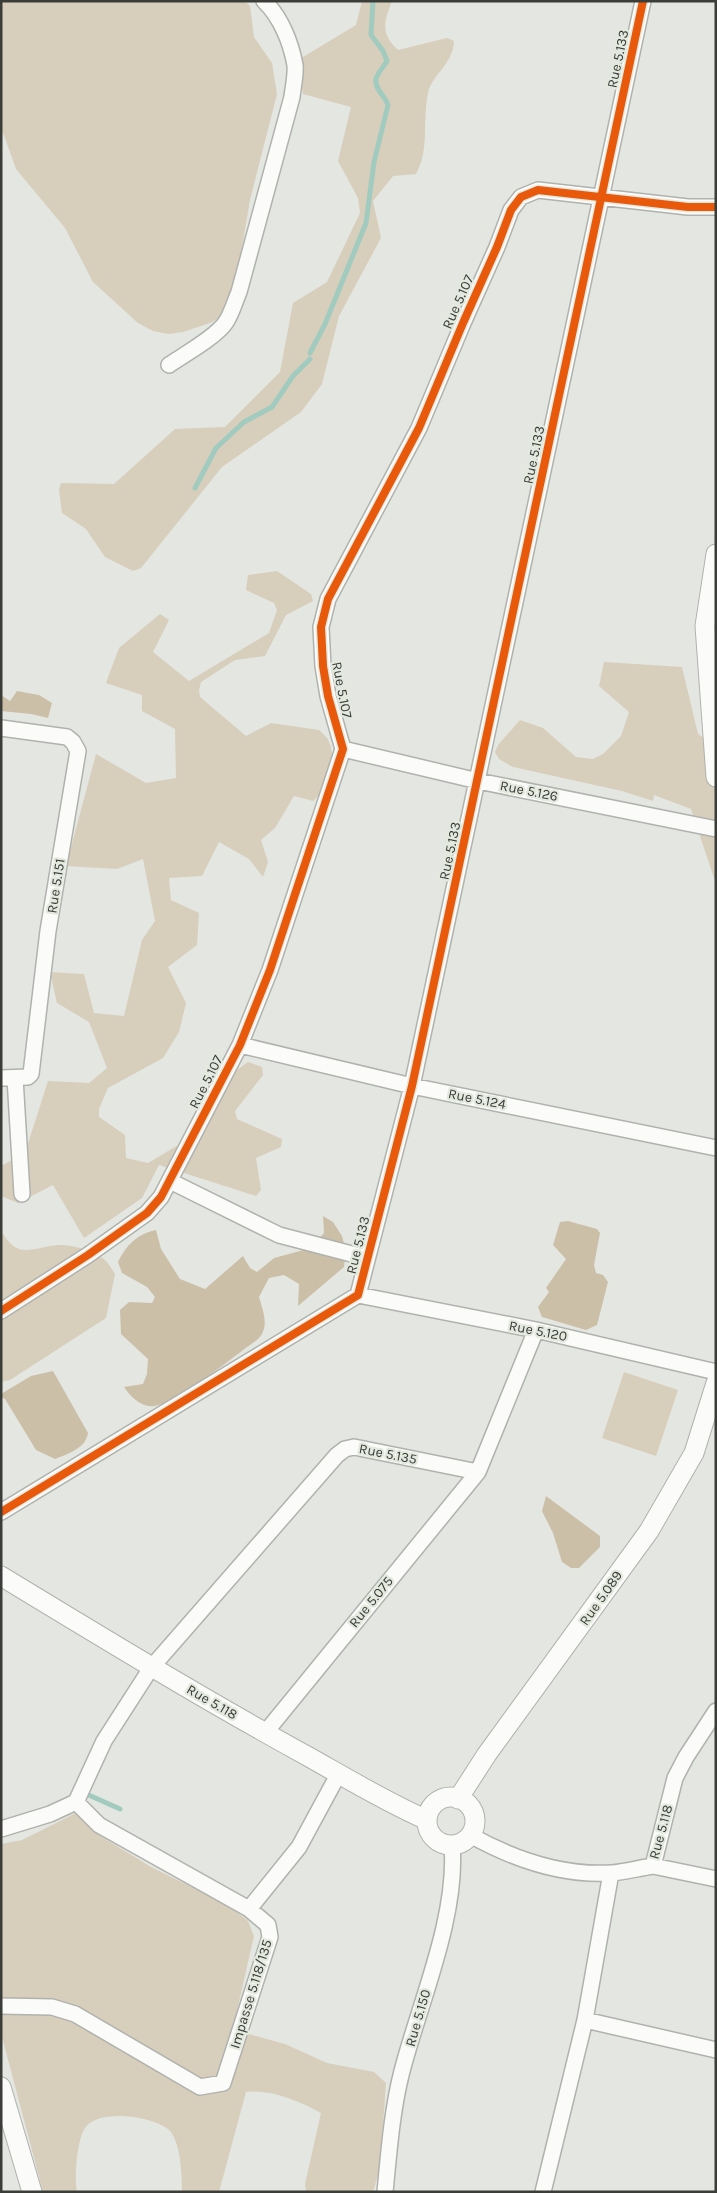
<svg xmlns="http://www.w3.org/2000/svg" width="717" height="2193" viewBox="0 0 717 2193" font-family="Karla,sans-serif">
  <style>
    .green { fill: #d7cebc }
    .forest { fill: #ccbfa7 }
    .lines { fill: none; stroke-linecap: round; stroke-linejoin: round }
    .stream { stroke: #a2cbc0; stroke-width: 5 }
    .minor-casing { stroke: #b0b2ae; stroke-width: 18 }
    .tertiary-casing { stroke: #b0b2ae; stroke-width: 21 }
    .minor { stroke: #fbfbfa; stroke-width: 15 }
    .tertiary { stroke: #fbfbfa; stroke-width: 19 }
    .cycleway-casing { stroke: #e4e9de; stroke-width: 11 }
    .cycleway { stroke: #e8590c; stroke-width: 8 }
    .labels { text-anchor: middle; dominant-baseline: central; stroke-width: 4.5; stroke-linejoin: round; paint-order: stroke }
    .street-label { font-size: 14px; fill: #3b3d39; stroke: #e4e9de }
  </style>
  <rect width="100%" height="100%" fill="#e4e6e1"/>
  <path class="green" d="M 1,1 L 245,1 L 250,6 L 254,37 L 272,63 L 277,94 L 250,200 L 231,312 L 210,323 L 183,332 L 168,334 L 153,331 L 138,323 L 93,282 L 65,228 L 16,169 L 1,127 Z
    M 362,1 L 392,1 C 384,21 380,34 398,50 L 447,38 L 454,41 C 453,65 432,74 428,93 C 422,121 430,149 416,174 L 393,176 L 373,201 L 381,238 L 339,316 L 322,384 L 301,412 L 222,467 L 141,568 L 133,571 L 105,557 L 86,529 L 62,513 L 59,490 L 61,483 L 114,484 L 175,429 L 225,427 L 280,372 L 293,303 L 327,282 L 360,213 L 358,198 L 338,161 L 351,107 L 303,94 L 298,60 L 356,25 Z
    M 277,571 L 311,594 L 313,601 L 286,615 L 265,656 L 235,660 L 201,682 L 199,690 L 200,697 L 246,736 L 271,723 L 319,730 C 322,733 328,738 329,742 C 338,762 329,788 313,801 L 294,796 L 275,828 L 261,840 L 268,862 L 263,877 L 249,859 L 219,842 L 202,876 L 169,878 L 171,900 L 199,913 L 197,945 L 168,967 L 186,1003 L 179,1032 L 163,1058 L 108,1088 L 99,1109 L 99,1117 L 125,1135 L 126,1158 L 148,1163 L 180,1144 L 217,1085 L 248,1062 L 262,1067 L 263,1075 L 235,1111 L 237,1119 L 282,1139 L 281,1147 L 256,1158 L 261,1190 L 256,1196 L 159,1165 L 142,1198 L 84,1238 L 53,1185 L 18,1203 L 1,1196 L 1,1166 L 25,1153 L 48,1081 L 89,1083 L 107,1068 L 89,1022 L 57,1003 L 50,972 L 84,974 L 94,1013 L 124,1016 L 142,940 L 155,921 L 143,859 L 117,869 L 66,866 L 96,754 L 146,783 L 176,778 L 175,729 L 142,711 L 142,695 L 106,683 L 119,648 L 160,614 L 169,620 L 153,652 L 189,681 L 269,633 L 277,610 L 274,603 L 246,590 L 248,575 Z
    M 604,662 L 682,667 L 698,734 L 716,746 L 716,884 L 691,809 L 654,795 L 653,801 L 622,791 L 513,767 L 499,759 L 495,752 L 498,745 L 520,720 L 543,728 L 576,757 L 593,759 L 603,754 L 621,736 L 629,712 L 599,686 Z
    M 1,1231 C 19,1261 31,1247 59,1245 C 71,1244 98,1252 106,1261 C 110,1265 112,1270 115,1274 L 106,1318 L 10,1380 L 1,1382 Z
    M 624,1372 L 678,1390 L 656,1456 L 602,1438 Z
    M 76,1813 L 102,1837 L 151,1867 L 228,1905 L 248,1921 L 254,1936 L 236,2015 L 238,2031 L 285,2044 L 327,2063 L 374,2072 L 386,2083 L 380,2168 L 373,2192 L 306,2192 L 305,2184 L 321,2113 C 299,2101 271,2089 246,2092 L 219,2192 L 182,2192 C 182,2176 181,2140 168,2129 C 152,2116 98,2108 85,2128 C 77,2139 74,2179 77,2192 L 43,2192 L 1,2033 L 1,1844 L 22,1840 Z"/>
  <path class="forest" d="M 17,691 L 39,695 L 52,703 L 48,718 L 31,714 L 1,711 L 1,695 L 10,701 Z
    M 323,1216 L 333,1222 L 342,1236 L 346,1251 L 344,1267 L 298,1306 L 299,1284 L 284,1275 L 269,1278 L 259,1297 C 263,1311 270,1327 258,1339 C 237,1354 178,1402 155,1406 C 141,1408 131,1397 124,1387 L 143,1384 L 147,1374 L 148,1359 L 121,1334 L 120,1310 L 129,1302 L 152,1303 L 155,1297 L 147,1287 L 122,1273 L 118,1262 C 126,1245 137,1234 156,1230 L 161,1249 L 180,1279 L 205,1289 L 243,1256 L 250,1268 L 257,1272 L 274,1258 L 311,1248 L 324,1233 Z
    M 568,1221 L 597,1229 L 600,1233 L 594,1265 L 596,1273 L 603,1275 L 608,1282 L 597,1325 L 586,1330 L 542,1317 L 538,1307 L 549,1292 L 546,1288 L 566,1259 L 553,1245 L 560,1222 Z
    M 53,1371 L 88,1433 C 86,1448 68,1454 55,1459 L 36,1450 L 5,1399 L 1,1397 L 1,1394 L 31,1376 Z
    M 546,1496 L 600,1536 L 600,1547 L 579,1568 L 571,1568 L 562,1562 L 553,1533 L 542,1511 Z"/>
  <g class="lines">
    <path class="stream" d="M 310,353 L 325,324 L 366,223 L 374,162 L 388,105 C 386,97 374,89 376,79 C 377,74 384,66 387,61 L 383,51 L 371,35 L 373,1
      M 195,488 L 216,448 L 244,422 L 272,407 L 293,376 L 310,359
      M 82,1792 L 120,1809"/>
    <g class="minor-casing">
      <path id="minor" d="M 169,365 C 185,354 216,337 226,322 C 232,313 235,301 239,292 L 292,97 C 293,87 296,75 295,65 C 291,43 281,17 264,1
        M 1,728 L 67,737 L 73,742 L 78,751 L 48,931 L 31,1074 L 28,1077 L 1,1078
        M 343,749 L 478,781 L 716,829
        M 240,1045 L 412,1086 L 716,1148
        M 15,1078 L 22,1194
        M 170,1181 L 279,1235 L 367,1258
        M 358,1295 L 536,1330 L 716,1372
        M 1,1311 L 88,1255 L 147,1213 L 161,1197 L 240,1045 L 270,970 L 343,749 L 328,696 L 323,666 L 321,627 L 328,599 L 419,428 L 463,323 L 497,247 L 511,210 L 521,197 L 538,190 L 688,207 L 716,207
        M 1,1512 L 358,1295 L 412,1086 L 643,1
        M 265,1733 L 478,1472
        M 1,1829 L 50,1814 L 76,1802
        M 470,1835 C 513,1859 560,1876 611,1873 C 625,1872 639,1868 653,1866 L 675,1778 L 686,1757 L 716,1711
        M 653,1866 L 716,1879
        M 249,1909 L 299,1847 L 339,1773
        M 1,2006 L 52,2007 L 75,2014 L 200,2087 L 223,2083 L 270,1937 L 268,1925 L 249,1909 L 99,1825 L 76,1802 L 104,1741 L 151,1668 L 337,1455 L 345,1449 L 354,1447 L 478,1472 L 536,1330
        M 585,2020 L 716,2050
        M 385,2192 C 389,2151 392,2110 402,2071 C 420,2002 458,1916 452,1845
        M 543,2192 L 585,2020 L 611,1873"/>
    </g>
    <g class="tertiary-casing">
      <path id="tertiary" d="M 716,554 L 705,626 L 716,777
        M 1,1576 C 103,1638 205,1700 309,1757 C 348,1779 386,1802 427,1820
        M427 1821a24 24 0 1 1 48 0a24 24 0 1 1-48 0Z
        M 458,1799 L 487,1754 L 649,1531 L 694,1453 L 716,1383
        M 1,2087 L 32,2192"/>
    </g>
    <use href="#minor" class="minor"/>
    <use href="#tertiary" class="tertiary"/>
    <g class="cycleway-casing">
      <path id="cycleway" d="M 1,1311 L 88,1255 L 147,1213 L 161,1197 L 240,1045 L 270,970 L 343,749 L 328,696 L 323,666 L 321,627 L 328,599 L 419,428 L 463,323 L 497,247 L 511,210 L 521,197 L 538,190 L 688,207 L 716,207
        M 1,1512 L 358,1295 L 412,1086 L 643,1"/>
    </g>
    <use href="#cycleway" class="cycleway"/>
  </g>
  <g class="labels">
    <g class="street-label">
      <text transform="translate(618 59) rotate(-78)">Rue 5.133</text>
      <text transform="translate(458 302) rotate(-66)">Rue 5.107</text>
      <text transform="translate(534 455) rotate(-78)">Rue 5.133</text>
      <text transform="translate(342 690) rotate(79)">Rue 5.107</text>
      <text transform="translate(529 791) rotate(11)">Rue 5.126</text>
      <text transform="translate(450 851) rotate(-78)">Rue 5.133</text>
      <text transform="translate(56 886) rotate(-81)">Rue 5.151</text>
      <text transform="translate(206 1082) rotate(-63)">Rue 5.107</text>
      <text transform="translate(477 1099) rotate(11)">Rue 5.124</text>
      <text transform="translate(358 1245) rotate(-76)">Rue 5.133</text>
      <text transform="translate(538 1331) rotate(11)">Rue 5.120</text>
      <text transform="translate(388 1454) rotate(11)">Rue 5.135</text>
      <text transform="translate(601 1598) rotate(-55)">Rue 5.089</text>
      <text transform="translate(371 1602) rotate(-51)">Rue 5.075</text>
      <text transform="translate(212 1702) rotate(30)">Rue 5.118</text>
      <text transform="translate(661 1832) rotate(-75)">Rue 5.118</text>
      <text transform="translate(251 1994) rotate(-73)">Impasse 5.118/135</text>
      <text transform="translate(418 2018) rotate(-74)">Rue 5.150</text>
    </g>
  </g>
  <rect width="717" height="2193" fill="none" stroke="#3b3d39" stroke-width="5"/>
</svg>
